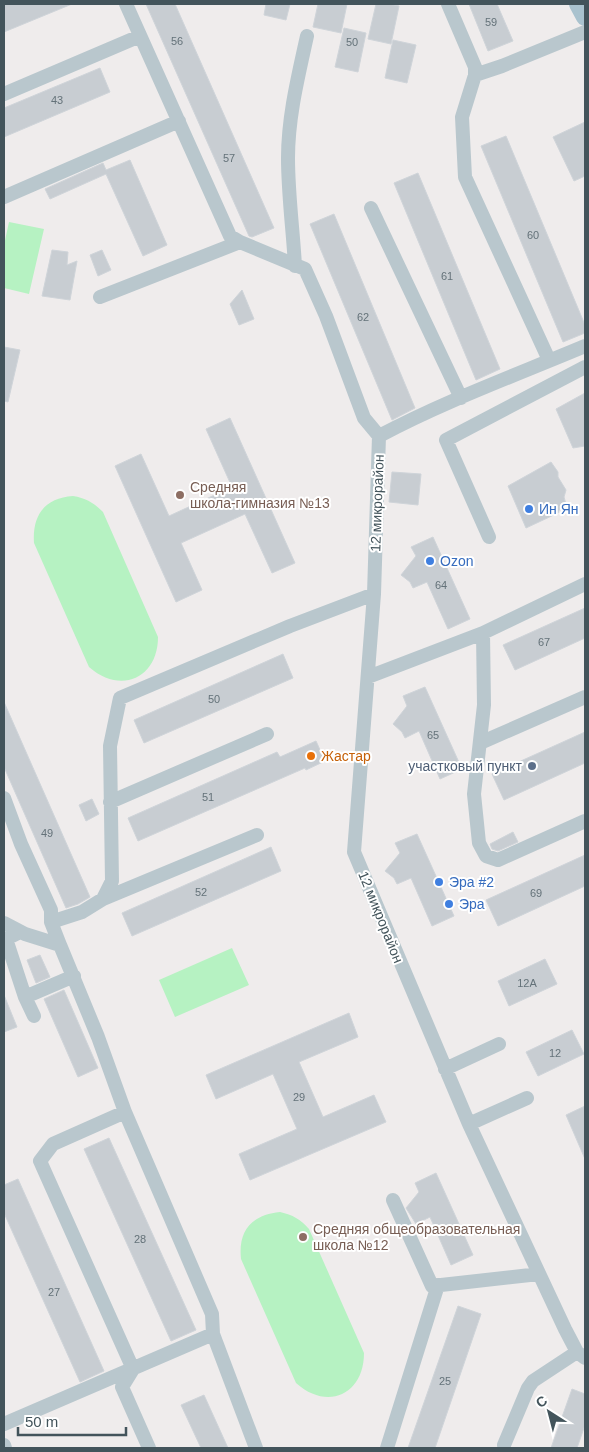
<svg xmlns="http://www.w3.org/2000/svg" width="589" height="1452" viewBox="0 0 589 1452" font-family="Helvetica,sans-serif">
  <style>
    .green { fill: #b6f2c2 }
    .building { fill: #c8cdd2; stroke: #cfd4d9 }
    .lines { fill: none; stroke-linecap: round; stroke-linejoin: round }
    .minor { stroke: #b9c7cd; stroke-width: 14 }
    .major { stroke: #a9c2ce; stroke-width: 18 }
    .education-dot { fill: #8d6e63; stroke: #fff; stroke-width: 2 }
    .shop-dot { fill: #3f7fe0; stroke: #fff; stroke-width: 2 }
    .food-dot { fill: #e8710a; stroke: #fff; stroke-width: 2 }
    .service-dot { fill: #5c6f8a; stroke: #fff; stroke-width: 2 }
    .labels { text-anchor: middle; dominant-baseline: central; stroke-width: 4; stroke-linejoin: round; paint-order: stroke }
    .number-label { font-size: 11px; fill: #647279 }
    .education-label { font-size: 14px; fill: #785e54; stroke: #fff; text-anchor: start }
    .street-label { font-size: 14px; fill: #43545b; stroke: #fff }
    .shop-label { font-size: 14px; fill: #366cbe; stroke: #fff; text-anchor: start }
    .food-label { font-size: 14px; fill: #c56008; stroke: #fff; text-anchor: start }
    .service-label { font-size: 14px; fill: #4e5e75; stroke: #fff; text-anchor: end }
  </style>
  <rect width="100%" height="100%" fill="#efecec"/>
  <path class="green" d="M 9,222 L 44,229 L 29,294 L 4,288 L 4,245 Z
    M 73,496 C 86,498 94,503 103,512 L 158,637 C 158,678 121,695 89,667 L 34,543 C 32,515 45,498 73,496 Z
    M 232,948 L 249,985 L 175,1017 L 159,980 Z
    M 280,1212 C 293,1215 300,1219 309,1229 L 364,1353 C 364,1395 327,1411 296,1383 L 241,1259 C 238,1231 251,1215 280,1212 Z"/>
  <path class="building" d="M 4,4 L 72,4 L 4,32 Z
    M 146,4 L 175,4 L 274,228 L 252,237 L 249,236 Z
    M 266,4 L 290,4 L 286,20 L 264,15 Z
    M 318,4 L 347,4 L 341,33 L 313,27 Z
    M 376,4 L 389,4 L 399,6 L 391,44 L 368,39 Z
    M 469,4 L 497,4 L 513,41 L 488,51 Z
    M 344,28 L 366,33 L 358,72 L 335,67 Z
    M 393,40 L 416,45 L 407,83 L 385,78 Z
    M 100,68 L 110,92 L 4,137 L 4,108 Z
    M 585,122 L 585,176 L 574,181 L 553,137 Z
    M 506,136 L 585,325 L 585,333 L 563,342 L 481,146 Z
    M 130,160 L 167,245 L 143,256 L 106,174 L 50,199 L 45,189 L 103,163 L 106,170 Z
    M 418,173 L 500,369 L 476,380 L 394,183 Z
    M 334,214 L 415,408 L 392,420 L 310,224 Z
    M 52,250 L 68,252 L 67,265 L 77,261 L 70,300 L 42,296 Z
    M 102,250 L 111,270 L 98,276 L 90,255 Z
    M 242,290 L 254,319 L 239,325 L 230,304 Z
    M 4,347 L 20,350 L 8,402 L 4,401 Z
    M 585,393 L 585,446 L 573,448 L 556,409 Z
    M 230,418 L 295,563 L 272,573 L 245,514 L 181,543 L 202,590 L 176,602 L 115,466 L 141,454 L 169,516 L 232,487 L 206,429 Z
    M 551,462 L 558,472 L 558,477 L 566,490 L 564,497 L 566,504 L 560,508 L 558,513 L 526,528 L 508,486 Z
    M 392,472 L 421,474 L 418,505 L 389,502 Z
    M 433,537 L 470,619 L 448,629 L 427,582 L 413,588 L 410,582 L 401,575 L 416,556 L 411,547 Z
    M 585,608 L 585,638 L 515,670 L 503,645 Z
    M 283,654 L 293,678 L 144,743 L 134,720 Z
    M 425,687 L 462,769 L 440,779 L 419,731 L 405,738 L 402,732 L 393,724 L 407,706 L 403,696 Z
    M 4,702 L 90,897 L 78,904 L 66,908 L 4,767 Z
    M 585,732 L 585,763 L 504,800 L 492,774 Z
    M 316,741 L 325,761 L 306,770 L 305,768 L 138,841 L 128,818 L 277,752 L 280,757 Z
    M 92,799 L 99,814 L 86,821 L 79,805 Z
    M 513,832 L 518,842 L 498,851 L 492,849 L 490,844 Z
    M 417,834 L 454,916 L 432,926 L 411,878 L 397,884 L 394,878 L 385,871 L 400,853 L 395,843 Z
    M 271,847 L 281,871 L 132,936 L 122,913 Z
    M 585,855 L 585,886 L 498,926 L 486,900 Z
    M 40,955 L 50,977 L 36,983 L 27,960 Z
    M 545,959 L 557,984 L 509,1006 L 498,981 Z
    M 64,990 L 98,1068 L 78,1077 L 44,999 Z
    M 4,995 L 17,1027 L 4,1032 Z
    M 349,1013 L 358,1037 L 299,1062 L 323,1117 L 374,1095 L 386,1122 L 250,1180 L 239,1154 L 297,1129 L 273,1074 L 216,1099 L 206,1075 Z
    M 572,1030 L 584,1054 L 538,1076 L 526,1052 Z
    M 585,1106 L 585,1159 L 566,1115 Z
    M 109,1138 L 196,1330 L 171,1341 L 84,1149 Z
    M 436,1173 L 473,1255 L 451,1265 L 430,1217 L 416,1224 L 406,1208 L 419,1192 L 415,1183 Z
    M 18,1179 L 104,1371 L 80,1382 L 4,1213 L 4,1185 Z
    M 458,1306 L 481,1314 L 435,1448 L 408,1448 Z
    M 572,1389 L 585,1394 L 585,1425 L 577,1448 L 551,1448 Z
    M 204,1395 L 228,1448 L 201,1448 L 181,1405 Z"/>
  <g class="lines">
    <path class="minor" d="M 126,4 L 230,236 L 240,242 L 305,269 L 326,316 L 364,418 L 379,436
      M 448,4 L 475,67 L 475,75
      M 4,94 L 140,36
      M 4,197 L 179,121
      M 371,208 L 461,398
      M 295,266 C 293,230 288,194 288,158 C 288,117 298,77 307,36
      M 100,297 L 240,242
      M 549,360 L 465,177 L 462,117 L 475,75 L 502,66 L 585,32
      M 379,436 L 374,594 L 354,852 L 469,1124 L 565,1329 L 577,1352 L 585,1358
      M 379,436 C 445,401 516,375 585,346
      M 489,537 L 446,440 L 585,367
      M 585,584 L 483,633 L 484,705 L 474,794 L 479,843 L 486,856 L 498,860 L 585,821
      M 368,677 L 483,633
      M 480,743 L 585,697
      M 4,798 L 21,844 L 51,910 L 51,922 L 60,945
      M 110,802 L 267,734
      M 103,899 L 257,835
      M 51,922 L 82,912 L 103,899 L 112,881 L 110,746 L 120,698 L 290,626 L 374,594
      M 4,923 L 25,934 L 60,945 L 98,1037 L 125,1112
      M 20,932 L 6,939 L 25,997 L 34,1016
      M 25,997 L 74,976
      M 445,1069 L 499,1044
      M 469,1124 L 527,1098
      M 393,1200 L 432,1286 L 539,1274
      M 213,1334 L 256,1448
      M 4,1424 L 213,1334 L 212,1314 L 125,1112 L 53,1144 L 40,1161 L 133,1369 L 122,1387 L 149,1448
      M 4,1445 L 5,1448
      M 504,1445 L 528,1388 L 533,1381 L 577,1352
      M 387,1448 L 438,1285"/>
    <path class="major" d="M 578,4 L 585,17"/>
  </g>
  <g class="education-dot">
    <circle cx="180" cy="495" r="5"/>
    <circle cx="303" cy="1237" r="5"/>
  </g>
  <g class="shop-dot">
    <circle cx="529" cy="509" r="5"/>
    <circle cx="430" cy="561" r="5"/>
    <circle cx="439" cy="882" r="5"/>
    <circle cx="449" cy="904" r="5"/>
  </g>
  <circle class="food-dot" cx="311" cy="756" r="5"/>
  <circle class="service-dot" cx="532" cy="766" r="5"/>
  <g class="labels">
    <g class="number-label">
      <text x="491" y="22">59</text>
      <text x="177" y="41">56</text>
      <text x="352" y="42">50</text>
      <text x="57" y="100">43</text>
      <text x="229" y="158">57</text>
      <text x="533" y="235">60</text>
      <text x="447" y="276">61</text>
      <text x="363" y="317">62</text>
      <text x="441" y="585">64</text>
      <text x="544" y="642">67</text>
      <text x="214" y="699">50</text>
      <text x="433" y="735">65</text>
      <text x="208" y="797">51</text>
      <text x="47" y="833">49</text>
      <text x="201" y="892">52</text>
      <text x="536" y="893">69</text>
      <text x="527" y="983">12А</text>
      <text x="555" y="1053">12</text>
      <text x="299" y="1097">29</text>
      <text x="140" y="1239">28</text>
      <text x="54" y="1292">27</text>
      <text x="445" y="1381">25</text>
    </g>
    <g class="education-label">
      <text x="190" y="487">Средняя<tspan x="190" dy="16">школа-гимназия №13</tspan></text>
      <text x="313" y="1229">Средняя общеобразовательная<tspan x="313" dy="16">школа №12</tspan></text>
    </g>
    <g class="street-label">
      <text transform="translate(377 503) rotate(-88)">12 микрорайон</text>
      <text transform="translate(381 917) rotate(68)">12 микрорайон</text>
    </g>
    <g class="shop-label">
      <text x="539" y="509">Ин Ян</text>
      <text x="440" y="561">Ozon</text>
      <text x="449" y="882">Эра #2</text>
      <text x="459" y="904">Эра</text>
    </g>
    <g class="food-label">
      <text x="321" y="756">Жастар</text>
    </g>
    <g class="service-label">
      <text x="522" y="766">участковый пункт</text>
    </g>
  </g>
  <rect width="589" height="1452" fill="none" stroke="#43545b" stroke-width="10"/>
  <g transform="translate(549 1412) rotate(324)" stroke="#ffffff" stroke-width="4" paint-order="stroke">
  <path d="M0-4L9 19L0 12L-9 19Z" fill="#43545b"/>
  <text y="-8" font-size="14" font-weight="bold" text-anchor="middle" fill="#43545b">С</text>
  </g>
  <path d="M18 1427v8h108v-8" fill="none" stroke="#43545b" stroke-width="2.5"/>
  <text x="25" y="1427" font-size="15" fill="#43545b" stroke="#ffffff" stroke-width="4" paint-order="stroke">50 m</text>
</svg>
